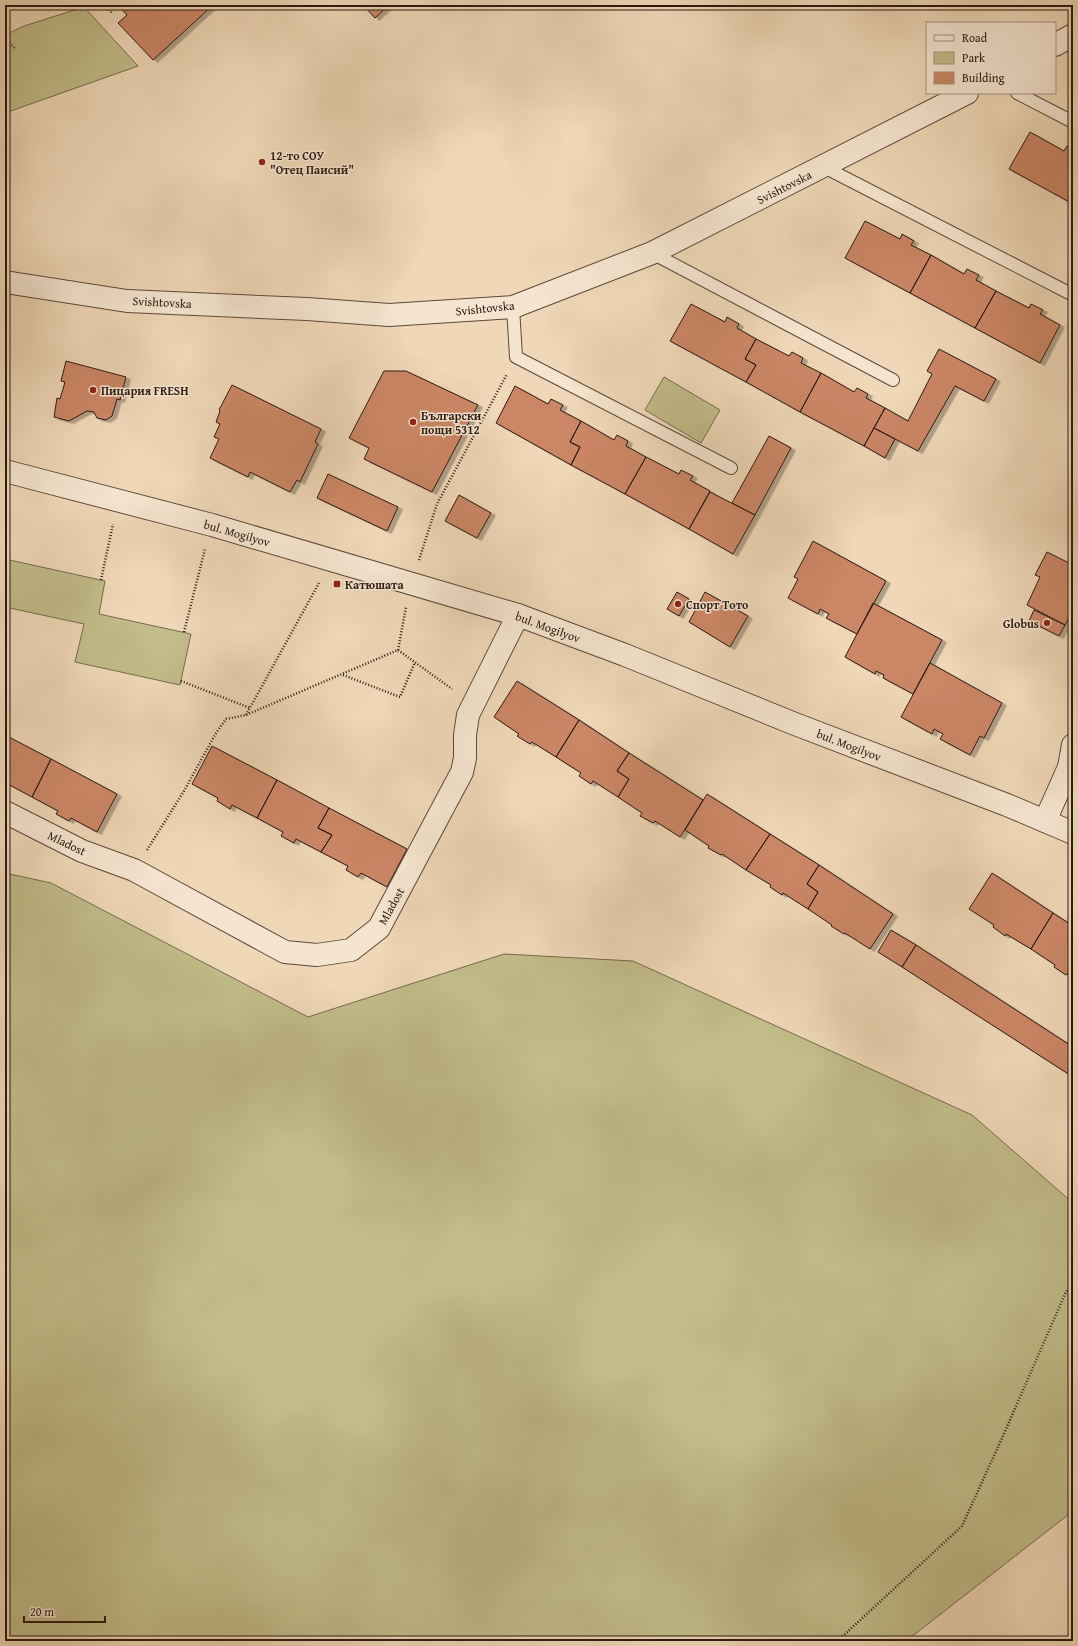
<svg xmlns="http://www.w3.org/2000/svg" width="1078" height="1646" viewBox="0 0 1078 1646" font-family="'Gentium Book Plus',serif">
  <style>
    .green { fill: #c1bc89; stroke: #766a4e }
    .building { fill: #cb8666; stroke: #2c1912; filter: url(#shadow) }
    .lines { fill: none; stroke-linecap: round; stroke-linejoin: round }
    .service-casing { stroke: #5d483b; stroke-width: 14 }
    .minor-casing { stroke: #5d483b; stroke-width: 24 }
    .tertiary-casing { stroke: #5d483b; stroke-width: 24 }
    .path { stroke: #2c1912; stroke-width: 2.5; stroke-dasharray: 1 2; stroke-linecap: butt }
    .service { stroke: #f5e5d0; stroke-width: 12 }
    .minor { stroke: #f5e5d0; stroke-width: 22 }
    .tertiary { stroke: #f5e5d0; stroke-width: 22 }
    .poi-dot { fill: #8f2418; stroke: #f5e5d0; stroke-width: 1.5 }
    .labels { text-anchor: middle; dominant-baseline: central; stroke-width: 3; stroke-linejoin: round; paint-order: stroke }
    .poi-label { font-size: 12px; font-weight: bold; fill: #2c1912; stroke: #f5e5d0; text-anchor: start }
    .street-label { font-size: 12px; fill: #2c1912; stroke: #f5e5d0 }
  </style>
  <defs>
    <filter id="shadow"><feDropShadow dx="4.5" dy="2.5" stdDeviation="0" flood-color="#0004"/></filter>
  </defs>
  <rect width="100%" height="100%" fill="#efd7b7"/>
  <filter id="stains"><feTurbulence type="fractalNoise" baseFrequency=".005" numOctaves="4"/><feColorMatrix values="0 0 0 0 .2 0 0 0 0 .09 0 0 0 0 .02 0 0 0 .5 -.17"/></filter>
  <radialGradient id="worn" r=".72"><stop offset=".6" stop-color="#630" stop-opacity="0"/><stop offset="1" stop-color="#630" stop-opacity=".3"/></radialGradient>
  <path class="green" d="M 84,7 L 138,66 L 5,113 L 5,35 L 24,26 Z
    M 664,377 L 720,410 L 701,443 L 645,410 Z
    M 5,559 L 105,581 L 99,614 L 191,634 L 180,685 L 75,662 L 84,624 L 5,607 Z
    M 5,873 L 51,883 L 308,1017 L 504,954 L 633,961 L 972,1115 L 1073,1203 L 1073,1511 L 906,1641 L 5,1641 Z"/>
  <path class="building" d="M 118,5 L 213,5 L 153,60 L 118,23 L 127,15 Z
    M 363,5 L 389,5 L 375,18 Z
    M 1030,132 L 1064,151 L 1067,146 L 1073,149 L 1073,204 L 1009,169 Z
    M 865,221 L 900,239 L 902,234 L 914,241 L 911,245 L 931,255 L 910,293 L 845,258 Z
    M 931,255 L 964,274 L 967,269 L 979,275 L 976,280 L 996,291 L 975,328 L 910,293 Z
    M 996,291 L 1029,308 L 1031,304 L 1043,310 L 1040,314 L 1060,325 L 1040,363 L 975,328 Z
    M 691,304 L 725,322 L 727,317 L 739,324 L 737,328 L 756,339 L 745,359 L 756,365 L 746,382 L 670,341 Z
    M 756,339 L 789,356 L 792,352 L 803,358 L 801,363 L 821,373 L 800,412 L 746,382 L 756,365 L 745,359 Z
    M 939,349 L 996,379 L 984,401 L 955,386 L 918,451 L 874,428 L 885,408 L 908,421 L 932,374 L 927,371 Z
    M 66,361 L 126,377 L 120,400 L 117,399 L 112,416 L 106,420 L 97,418 L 94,412 L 87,411 L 69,421 L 54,417 L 57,398 L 60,399 L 65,382 L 61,381 Z
    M 384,371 L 406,371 L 478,405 L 432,492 L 364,459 L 369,448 L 349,438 Z
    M 821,373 L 854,392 L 857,388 L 868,394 L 866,398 L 885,408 L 864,446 L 800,412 Z
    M 232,385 L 321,429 L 315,442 L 318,444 L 300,482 L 297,480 L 290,492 L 250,472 L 248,477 L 210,458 L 219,439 L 214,437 L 220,424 L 216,422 L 220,411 L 219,410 Z
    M 515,386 L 548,404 L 551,399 L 563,405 L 560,410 L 581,421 L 570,442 L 580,447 L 571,465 L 496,423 Z
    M 581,421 L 614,440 L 617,435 L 628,441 L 626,446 L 646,457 L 625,494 L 571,465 L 580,447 L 570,442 Z
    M 874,428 L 895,439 L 885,458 L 864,446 Z
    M 769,436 L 791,448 L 755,515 L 732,503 Z
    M 646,457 L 679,474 L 681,470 L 693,476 L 690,480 L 710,491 L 689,529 L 625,494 Z
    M 328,474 L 398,507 L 387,531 L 317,498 Z
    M 710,492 L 755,515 L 733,554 L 689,529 Z
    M 459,495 L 491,513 L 477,538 L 445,521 Z
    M 813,541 L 886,581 L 857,634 L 826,618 L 829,614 L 820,609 L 818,614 L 788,598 L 798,579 L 794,577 Z
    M 1047,552 L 1073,565 L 1073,610 L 1065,625 L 1027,605 L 1040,577 L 1035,575 Z
    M 677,592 L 689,599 L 679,616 L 667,609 Z
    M 705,592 L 748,616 L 730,647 L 689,622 Z
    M 873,603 L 942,640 L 913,694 L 883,678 L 884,675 L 876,671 L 875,674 L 845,657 Z
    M 1034,610 L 1065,625 L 1059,636 L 1029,621 Z
    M 930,663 L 1002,703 L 984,738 L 980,736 L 970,755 L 940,739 L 943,734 L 934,729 L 932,734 L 901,717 Z
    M 517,681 L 579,720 L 556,757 L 532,742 L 530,744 L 517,736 L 519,734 L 494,717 Z
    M 579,720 L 629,753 L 617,771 L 629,779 L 618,797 L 593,781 L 591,784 L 579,776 L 581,773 L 556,757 Z
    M 5,735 L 51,759 L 32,797 L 6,783 L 5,786 Z
    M 212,746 L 277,780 L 257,818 L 232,805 L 230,809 L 217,801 L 218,798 L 192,784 Z
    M 629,753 L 703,800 L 680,837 L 655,821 L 653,823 L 640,816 L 642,813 L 618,797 L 629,779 L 617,771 Z
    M 51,759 L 117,794 L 97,832 L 71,818 L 69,821 L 56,814 L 58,811 L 32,797 Z
    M 277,780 L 329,808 L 318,828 L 332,835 L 321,852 L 296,839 L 294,843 L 281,836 L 283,832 L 257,818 Z
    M 707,794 L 770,834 L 746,870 L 722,854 L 721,855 L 708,848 L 709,846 L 685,830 Z
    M 329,808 L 407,849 L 387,887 L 361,873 L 358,877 L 346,870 L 348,866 L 321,852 L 332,835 L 318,828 Z
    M 770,834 L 819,865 L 807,884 L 818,892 L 808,909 L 783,893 L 782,895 L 770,887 L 771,885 L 746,870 Z
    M 819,865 L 893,914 L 870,949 L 845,933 L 844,934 L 831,926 L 832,925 L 808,909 L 818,892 L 807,884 Z
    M 992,873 L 1053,913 L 1031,949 L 1006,934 L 1005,936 L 993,927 L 994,925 L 969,909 Z
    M 1053,913 L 1073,926 L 1073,976 L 1068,973 L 1066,975 L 1054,967 L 1055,965 L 1031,949 Z
    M 891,930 L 916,945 L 902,967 L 878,952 Z
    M 916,945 L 1073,1047 L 1073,1077 L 902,967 Z"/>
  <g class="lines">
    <g class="service-casing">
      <path id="service" d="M 1017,93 L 1073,122
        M 824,167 L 1073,295
        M 652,253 L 893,380
        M 513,307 L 516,357 L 731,468"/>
    </g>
    <g class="minor-casing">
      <path id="minor" d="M 5,812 L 82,851 L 134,870 L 285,952 L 317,955 L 351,950 L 379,928 L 462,772 L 465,758 L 465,735 L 468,715 L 518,615
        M 1045,821 L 1069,767 L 1073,745"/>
    </g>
    <g class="tertiary-casing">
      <path id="tertiary" d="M 1055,45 L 1073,35
        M 5,282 L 127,301 L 307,309 L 389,315 L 513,307 L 652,253 L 967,93
        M 5,471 L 212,525 L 518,615 L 625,655 L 795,724 L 1007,805 L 1073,833"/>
    </g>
    <path class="path" d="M 105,5 L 112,13
      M 5,7 L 12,5
      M 5,39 L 16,49
      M 419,560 L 437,504 L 507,374
      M 101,580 L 113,524
      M 184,632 L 205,549
      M 398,650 L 406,607
      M 343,675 L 400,697 L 415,662
      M 181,681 L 250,708
      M 246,715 L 319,583
      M 147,850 L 184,791 L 216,733 L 226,719 L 246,715 L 398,650 L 452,689
      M 831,1641 L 844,1635 L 962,1526 L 1003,1436 L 1065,1294 L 1073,1282"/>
    <use href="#service" class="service"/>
    <use href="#minor" class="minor"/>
    <use href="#tertiary" class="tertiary"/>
  </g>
  <g class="poi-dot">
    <circle cx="262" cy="162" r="4"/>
    <circle cx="93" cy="390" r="4"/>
    <circle cx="413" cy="422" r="4"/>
    <rect x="333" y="580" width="8" height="8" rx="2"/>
    <circle cx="678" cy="604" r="4"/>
    <circle cx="1047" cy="623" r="4"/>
  </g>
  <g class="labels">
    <g class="poi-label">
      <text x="270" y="155">12-то СОУ<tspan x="270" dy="14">"Отец Паисий"</tspan></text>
      <text x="101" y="390">Пицария FRESH</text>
      <text x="421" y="415">Български<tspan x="421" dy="14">пощи 5312</tspan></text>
      <text x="345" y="584">Катюшата</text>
      <text x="686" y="604">Спорт Тото</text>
      <text x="1039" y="623" text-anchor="end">Globus</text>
    </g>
    <g class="street-label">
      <text transform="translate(784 187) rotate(-27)">Svishtovska</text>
      <text transform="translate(162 302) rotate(3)">Svishtovska</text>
      <text transform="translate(485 308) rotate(-6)">Svishtovska</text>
      <text transform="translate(237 533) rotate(16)">bul. Mogilyov</text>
      <text transform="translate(548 627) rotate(20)">bul. Mogilyov</text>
      <text transform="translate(849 745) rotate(21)">bul. Mogilyov</text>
      <text transform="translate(67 843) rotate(26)">Mladost</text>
      <text transform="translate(391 906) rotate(-61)">Mladost</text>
    </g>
  </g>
  <rect width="1078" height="1646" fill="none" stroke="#efd7b7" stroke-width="20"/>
  <rect x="6" y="6" width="1066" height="1634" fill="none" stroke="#2c1912" stroke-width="2"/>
  <rect x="10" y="10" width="1058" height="1626" fill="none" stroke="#2c1912"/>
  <rect x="926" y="22" width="130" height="72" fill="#f5e5d0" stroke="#a59384"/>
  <rect x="934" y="35" width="20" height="6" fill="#f5e5d0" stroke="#a59384"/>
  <text x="962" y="42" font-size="12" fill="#2c1912">Road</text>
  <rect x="934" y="52" width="20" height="12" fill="#c1bc89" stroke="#a59384"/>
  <text x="962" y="62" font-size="12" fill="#2c1912">Park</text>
  <rect x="934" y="72" width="20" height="12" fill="#cb8666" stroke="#a59384"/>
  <text x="962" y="82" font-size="12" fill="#2c1912">Building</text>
  <path d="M24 1616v6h81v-6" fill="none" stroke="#2c1912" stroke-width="2"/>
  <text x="30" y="1616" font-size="12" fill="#2c1912" stroke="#f5e5d0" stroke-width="3" paint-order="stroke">20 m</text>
  <rect width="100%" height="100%" filter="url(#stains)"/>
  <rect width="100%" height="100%" fill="url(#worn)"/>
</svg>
